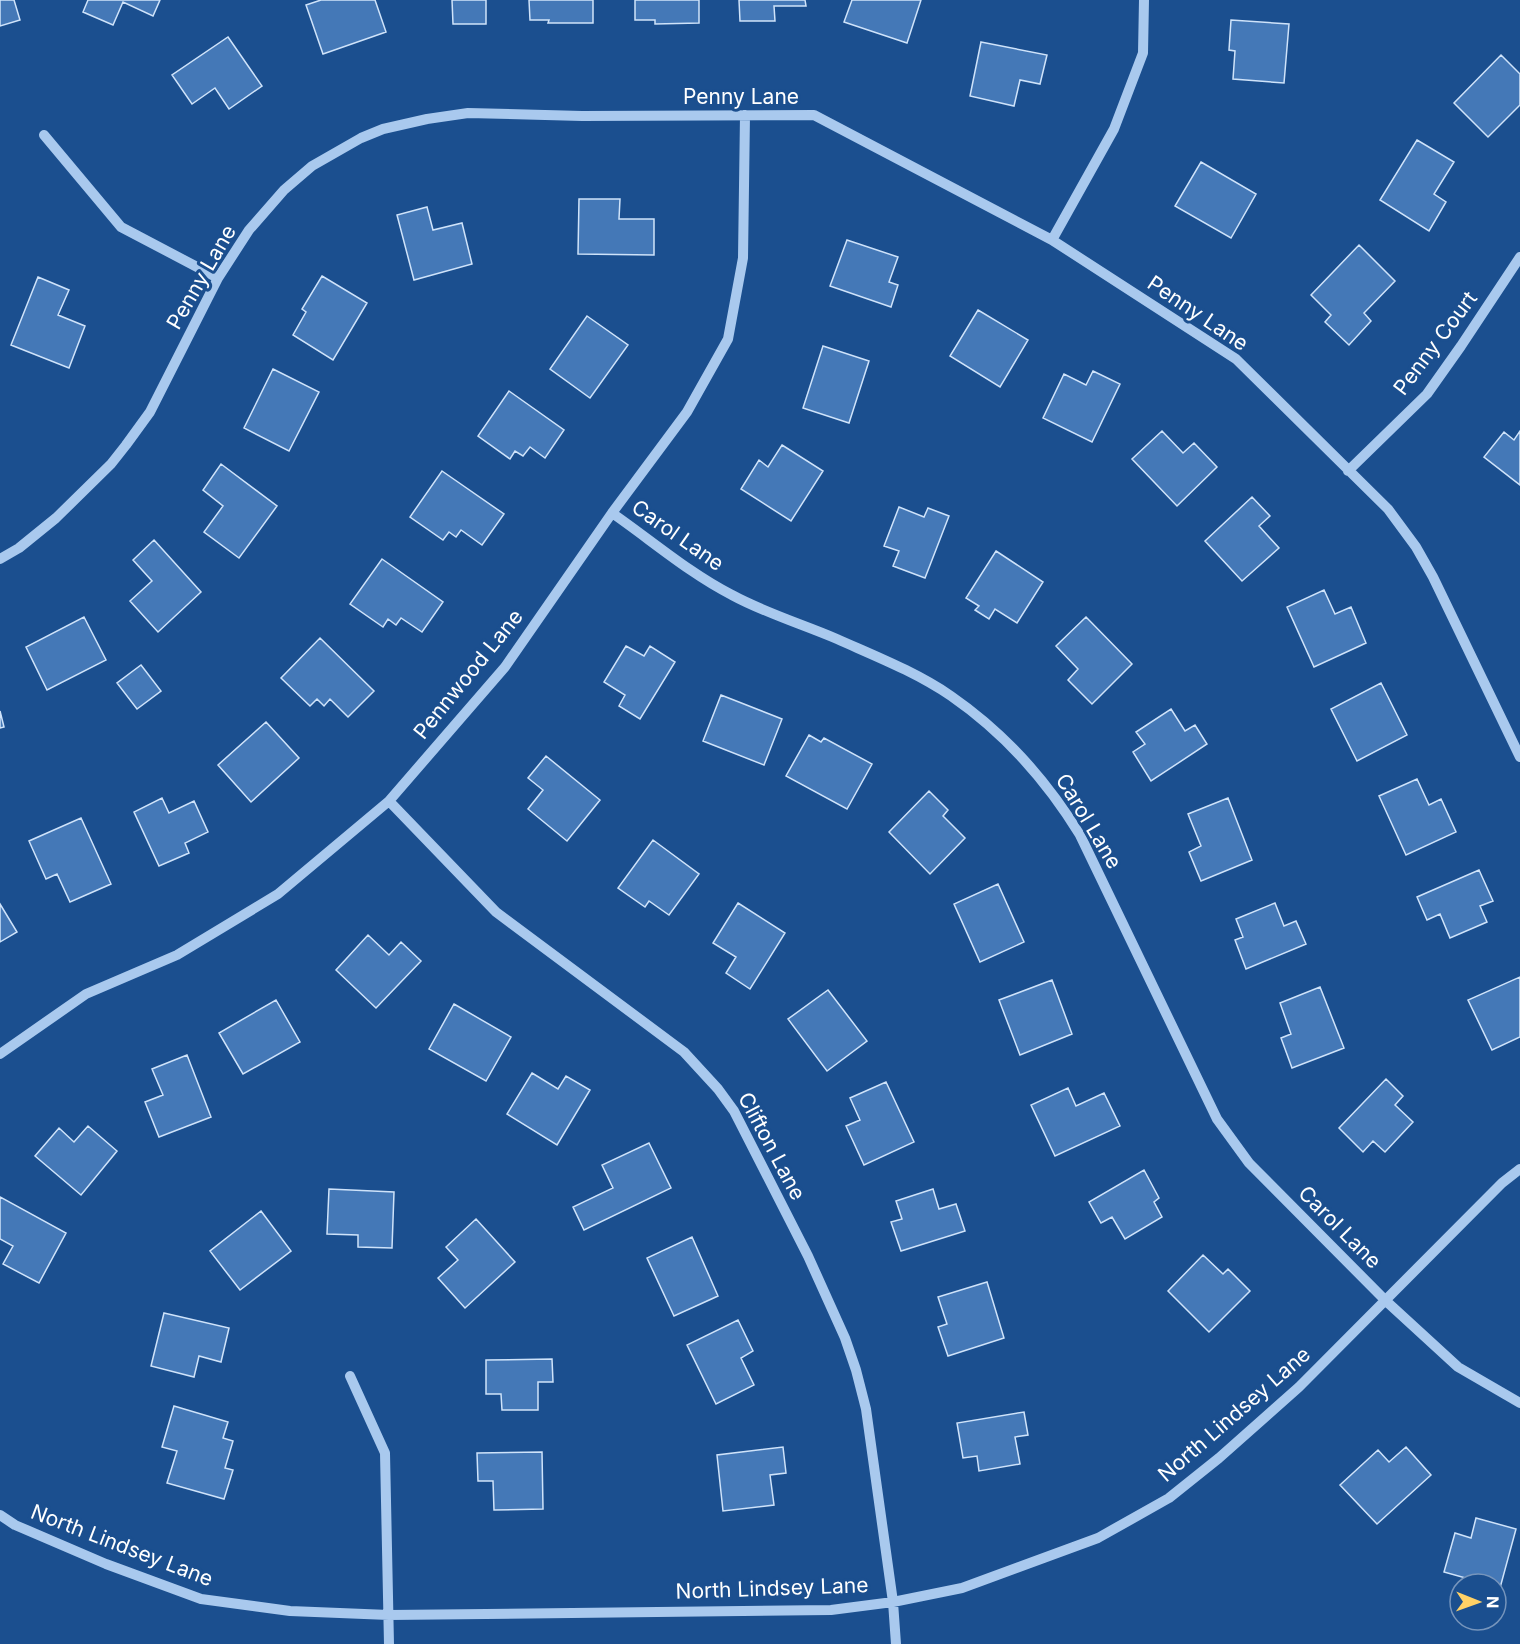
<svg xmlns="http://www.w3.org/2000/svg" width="1520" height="1644" viewBox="0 0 1520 1644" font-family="Inter,sans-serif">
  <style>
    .building { fill: #4478b7; stroke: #cfe3fa; stroke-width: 1.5 }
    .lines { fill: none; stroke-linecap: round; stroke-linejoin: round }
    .minor { stroke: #a9c9ee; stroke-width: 10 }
    .labels { text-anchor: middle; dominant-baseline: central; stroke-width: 6; stroke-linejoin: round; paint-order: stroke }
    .street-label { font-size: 21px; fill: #fff; stroke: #1b4f8f }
  </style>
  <rect width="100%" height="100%" fill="#1b4f8f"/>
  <path class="building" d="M 0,0 L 14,0 L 20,20 L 0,26 Z
    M 88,0 L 160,0 L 153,16 L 123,2 L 113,25 L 83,12 Z
    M 321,0 L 375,0 L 386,32 L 323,54 L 306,5 Z
    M 452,0 L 486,0 L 486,24 L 453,24 Z
    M 529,0 L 593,0 L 593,23 L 548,23 L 549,20 L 530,20 Z
    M 635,0 L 699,0 L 699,23 L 655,24 L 655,20 L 635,20 Z
    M 739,0 L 805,0 L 806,6 L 774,6 L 775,21 L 740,21 Z
    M 852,0 L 921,0 L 907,43 L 844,22 Z
    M 1231,20 L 1289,24 L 1284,83 L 1233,79 L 1235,51 L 1229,50 Z
    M 228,37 L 262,86 L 229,109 L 215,88 L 192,104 L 172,75 Z
    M 981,42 L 1047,55 L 1040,84 L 1020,80 L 1014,106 L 970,96 Z
    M 1501,55 L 1520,74 L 1520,105 L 1488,137 L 1454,103 Z
    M 1417,140 L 1454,162 L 1434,194 L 1446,202 L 1429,231 L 1380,200 Z
    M 1201,162 L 1256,194 L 1231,238 L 1175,206 Z
    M 579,199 L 620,199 L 619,219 L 654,219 L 654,255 L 578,254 Z
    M 427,207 L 433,230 L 462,223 L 472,264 L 414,280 L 397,215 Z
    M 847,240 L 898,257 L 889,282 L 898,285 L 891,307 L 830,286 Z
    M 1359,245 L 1395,281 L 1364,313 L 1371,321 L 1349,345 L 1325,322 L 1331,315 L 1311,295 Z
    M 322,276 L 367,303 L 333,360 L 293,335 L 306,312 L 302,309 Z
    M 38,277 L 69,290 L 58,315 L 85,326 L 69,368 L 11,345 Z
    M 978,310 L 1028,340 L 1000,387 L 950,356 Z
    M 587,316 L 628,345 L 590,398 L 550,369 Z
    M 823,346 L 869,361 L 849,423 L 803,408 Z
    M 273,369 L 319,392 L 289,451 L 244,428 Z
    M 1093,371 L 1120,384 L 1092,442 L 1043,418 L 1064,374 L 1086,385 Z
    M 509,391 L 564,430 L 545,458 L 530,447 L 523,456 L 515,451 L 510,459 L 478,436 Z
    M 1162,431 L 1183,453 L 1194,443 L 1217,467 L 1177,506 L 1132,459 Z
    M 1520,431 L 1520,485 L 1484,457 L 1504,432 L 1514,440 Z
    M 782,445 L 823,471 L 791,521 L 741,489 L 759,460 L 768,467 Z
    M 221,464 L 277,506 L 239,558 L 204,532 L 223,506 L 203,490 Z
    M 442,471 L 504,514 L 482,545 L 461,530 L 456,537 L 449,532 L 443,540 L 410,517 Z
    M 1252,497 L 1270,516 L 1259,526 L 1279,548 L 1242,581 L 1205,541 Z
    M 899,507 L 924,517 L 928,508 L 949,516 L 925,578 L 893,566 L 899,551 L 884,546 Z
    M 154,540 L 201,592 L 158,632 L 130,601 L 152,581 L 133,560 Z
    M 996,551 L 1043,582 L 1017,623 L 995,609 L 989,619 L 975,610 L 979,606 L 966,598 Z
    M 382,559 L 443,602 L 422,632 L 401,618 L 396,625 L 388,619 L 383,627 L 350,604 Z
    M 1324,590 L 1335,614 L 1351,607 L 1366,643 L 1314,667 L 1287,607 Z
    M 84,617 L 106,660 L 47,690 L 26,647 Z
    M 1086,617 L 1132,664 L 1092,704 L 1068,680 L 1078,669 L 1056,646 Z
    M 320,638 L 374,691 L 348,717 L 330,699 L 324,706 L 317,699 L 310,706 L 281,678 Z
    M 626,646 L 644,656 L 650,646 L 675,662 L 640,719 L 619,706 L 625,695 L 604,682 Z
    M 141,665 L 161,691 L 137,709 L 117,683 Z
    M 1381,683 L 1407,735 L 1357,761 L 1331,709 Z
    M 721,695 L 782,719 L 764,765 L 703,741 Z
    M 1171,709 L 1185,731 L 1195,725 L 1207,744 L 1151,781 L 1133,752 L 1145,744 L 1136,732 Z
    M 0,711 L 4,727 L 0,728 Z
    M 266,722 L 299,758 L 251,802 L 218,765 Z
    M 809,735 L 821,742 L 824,738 L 872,764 L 847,809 L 786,776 Z
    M 546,756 L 600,800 L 567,841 L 528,809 L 543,790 L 528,778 Z
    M 1417,779 L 1429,805 L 1441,799 L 1456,832 L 1406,855 L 1379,796 Z
    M 929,791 L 948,810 L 943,816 L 965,838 L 930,874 L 889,832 Z
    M 162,798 L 169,813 L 194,801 L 208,832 L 185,843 L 189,853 L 159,866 L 134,812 Z
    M 1228,798 L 1252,860 L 1201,881 L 1189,852 L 1201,846 L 1188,814 Z
    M 81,818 L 111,884 L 70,902 L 57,874 L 46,879 L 29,841 Z
    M 653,840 L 699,874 L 669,915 L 649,901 L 645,907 L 618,888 Z
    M 1479,870 L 1493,901 L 1480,906 L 1487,922 L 1450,938 L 1440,914 L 1427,920 L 1417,897 Z
    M 998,884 L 1024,942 L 980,962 L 954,904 Z
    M 738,903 L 785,933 L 750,989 L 726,973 L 736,957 L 713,943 Z
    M 1275,903 L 1284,926 L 1296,921 L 1306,944 L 1246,969 L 1235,940 L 1243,937 L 1236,919 Z
    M 0,904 L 17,932 L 0,942 Z
    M 368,935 L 389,955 L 401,942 L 421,961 L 376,1008 L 336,970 Z
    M 1520,977 L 1520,1037 L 1492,1050 L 1468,1000 Z
    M 1052,980 L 1072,1034 L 1020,1055 L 999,1000 Z
    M 1320,987 L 1344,1048 L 1292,1068 L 1281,1038 L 1291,1034 L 1280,1003 Z
    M 828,990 L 867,1041 L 827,1071 L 788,1019 Z
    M 276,1000 L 300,1042 L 243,1074 L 219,1033 Z
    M 454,1004 L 511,1037 L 486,1081 L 429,1049 Z
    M 187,1055 L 211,1117 L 159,1137 L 145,1102 L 163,1095 L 152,1069 Z
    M 532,1073 L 558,1089 L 566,1076 L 590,1090 L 557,1145 L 507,1114 Z
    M 1386,1079 L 1403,1096 L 1395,1105 L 1413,1122 L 1385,1152 L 1373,1141 L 1363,1152 L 1339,1128 Z
    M 886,1082 L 914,1142 L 864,1165 L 846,1126 L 860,1120 L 850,1098 Z
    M 1068,1088 L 1076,1106 L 1104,1093 L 1120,1126 L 1055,1156 L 1031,1105 Z
    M 88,1126 L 117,1151 L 81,1195 L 35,1156 L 59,1128 L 74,1142 Z
    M 649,1143 L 671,1188 L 584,1230 L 573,1207 L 613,1188 L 602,1165 Z
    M 1144,1170 L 1159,1198 L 1154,1202 L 1162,1217 L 1125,1239 L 1112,1217 L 1101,1223 L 1089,1202 Z
    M 329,1189 L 394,1192 L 392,1248 L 358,1247 L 358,1235 L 327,1234 Z
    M 933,1189 L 939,1209 L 956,1204 L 965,1231 L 901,1251 L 891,1222 L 902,1219 L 896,1201 Z
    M 0,1197 L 66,1233 L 39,1283 L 3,1264 L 13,1246 L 0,1239 Z
    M 261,1211 L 291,1251 L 240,1290 L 210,1251 Z
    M 476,1219 L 515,1262 L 465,1308 L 438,1278 L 458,1260 L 446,1247 Z
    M 692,1237 L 718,1296 L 674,1316 L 647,1258 Z
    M 1203,1255 L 1223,1274 L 1228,1269 L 1250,1291 L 1209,1332 L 1168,1291 Z
    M 987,1282 L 1004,1338 L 948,1356 L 938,1327 L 947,1324 L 938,1297 Z
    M 164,1313 L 229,1328 L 221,1362 L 199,1356 L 194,1377 L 151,1366 Z
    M 738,1320 L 753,1351 L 741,1358 L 754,1385 L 716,1404 L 687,1345 Z
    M 552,1359 L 553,1382 L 538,1382 L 538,1410 L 502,1410 L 501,1394 L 486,1394 L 486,1360 Z
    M 174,1406 L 228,1422 L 223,1438 L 233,1441 L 225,1468 L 233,1470 L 224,1499 L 167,1483 L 177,1451 L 162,1447 Z
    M 1024,1412 L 1028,1435 L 1015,1437 L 1020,1464 L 979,1471 L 977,1456 L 963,1458 L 957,1423 Z
    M 783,1447 L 786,1473 L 770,1475 L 774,1505 L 723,1511 L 717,1455 Z
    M 1406,1447 L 1431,1475 L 1377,1524 L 1340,1485 L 1378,1450 L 1389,1462 Z
    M 542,1452 L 543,1509 L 494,1510 L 493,1481 L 478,1481 L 477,1453 Z
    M 1476,1518 L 1516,1529 L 1500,1588 L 1496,1586 L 1496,1584 L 1487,1584 L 1444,1572 L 1455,1533 L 1471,1538 Z"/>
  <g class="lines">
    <path class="minor" d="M 44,135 L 121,227 L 218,278
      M 1052,240 L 1114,129 L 1143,53 L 1144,0
      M 1348,471 L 1427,394 L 1461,346 L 1520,257
      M 612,513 C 651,540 689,573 732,595 C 765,613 802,624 837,639 C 875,656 916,672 951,696 C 1003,732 1047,781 1080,835 L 1217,1119 L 1249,1163 L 1386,1301 L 1458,1367 L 1520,1403
      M 0,559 L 19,548 L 56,518 L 111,464 L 126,445 L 150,412 L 218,278 L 249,230 L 284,190 L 312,166 L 361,138 L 383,129 L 427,119 L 468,113 L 582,116 L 814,115 L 1052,240 L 1236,359 L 1388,509 L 1416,547 L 1433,577 L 1520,757
      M 389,801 L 496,912 L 684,1052 L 718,1089 L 734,1111 L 808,1256 L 845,1338 L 856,1370 L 866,1409 L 893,1602 L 896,1644
      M 0,1054 L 86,994 L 177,955 L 278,894 L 389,801 L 505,667 L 612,513 L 687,412 L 728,339 L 743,258 L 745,115
      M 350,1376 L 385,1453 L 389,1644
      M 0,1515 L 15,1525 L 106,1564 L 201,1599 L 290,1611 L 389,1615 L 831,1610 L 893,1602 L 962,1588 L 1098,1538 L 1169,1498 L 1219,1458 L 1299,1387 L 1502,1183 L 1520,1169"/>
  </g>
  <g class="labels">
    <g class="street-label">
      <text x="741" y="96">Penny Lane</text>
      <text transform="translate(201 277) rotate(-60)">Penny Lane</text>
      <text transform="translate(1198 313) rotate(34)">Penny Lane</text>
      <text transform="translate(1435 343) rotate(-53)">Penny Court</text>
      <text transform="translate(678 535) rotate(35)">Carol Lane</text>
      <text transform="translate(468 674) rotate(-51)">Pennwood Lane</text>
      <text transform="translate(1089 821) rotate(59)">Carol Lane</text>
      <text transform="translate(772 1146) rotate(62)">Clifton Lane</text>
      <text transform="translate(1340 1227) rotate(45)">Carol Lane</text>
      <text transform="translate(1234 1414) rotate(-41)">North Lindsey Lane</text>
      <text transform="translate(122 1545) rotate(21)">North Lindsey Lane</text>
      <text transform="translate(772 1588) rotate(-2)">North Lindsey Lane</text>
    </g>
  </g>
  <g transform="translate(1478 1602) rotate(91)"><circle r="28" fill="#1b4f8f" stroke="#7695bc" stroke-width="1.5"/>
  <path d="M0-4.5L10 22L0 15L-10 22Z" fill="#ffd166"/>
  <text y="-9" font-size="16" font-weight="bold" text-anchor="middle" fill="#ffffff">N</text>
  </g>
</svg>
